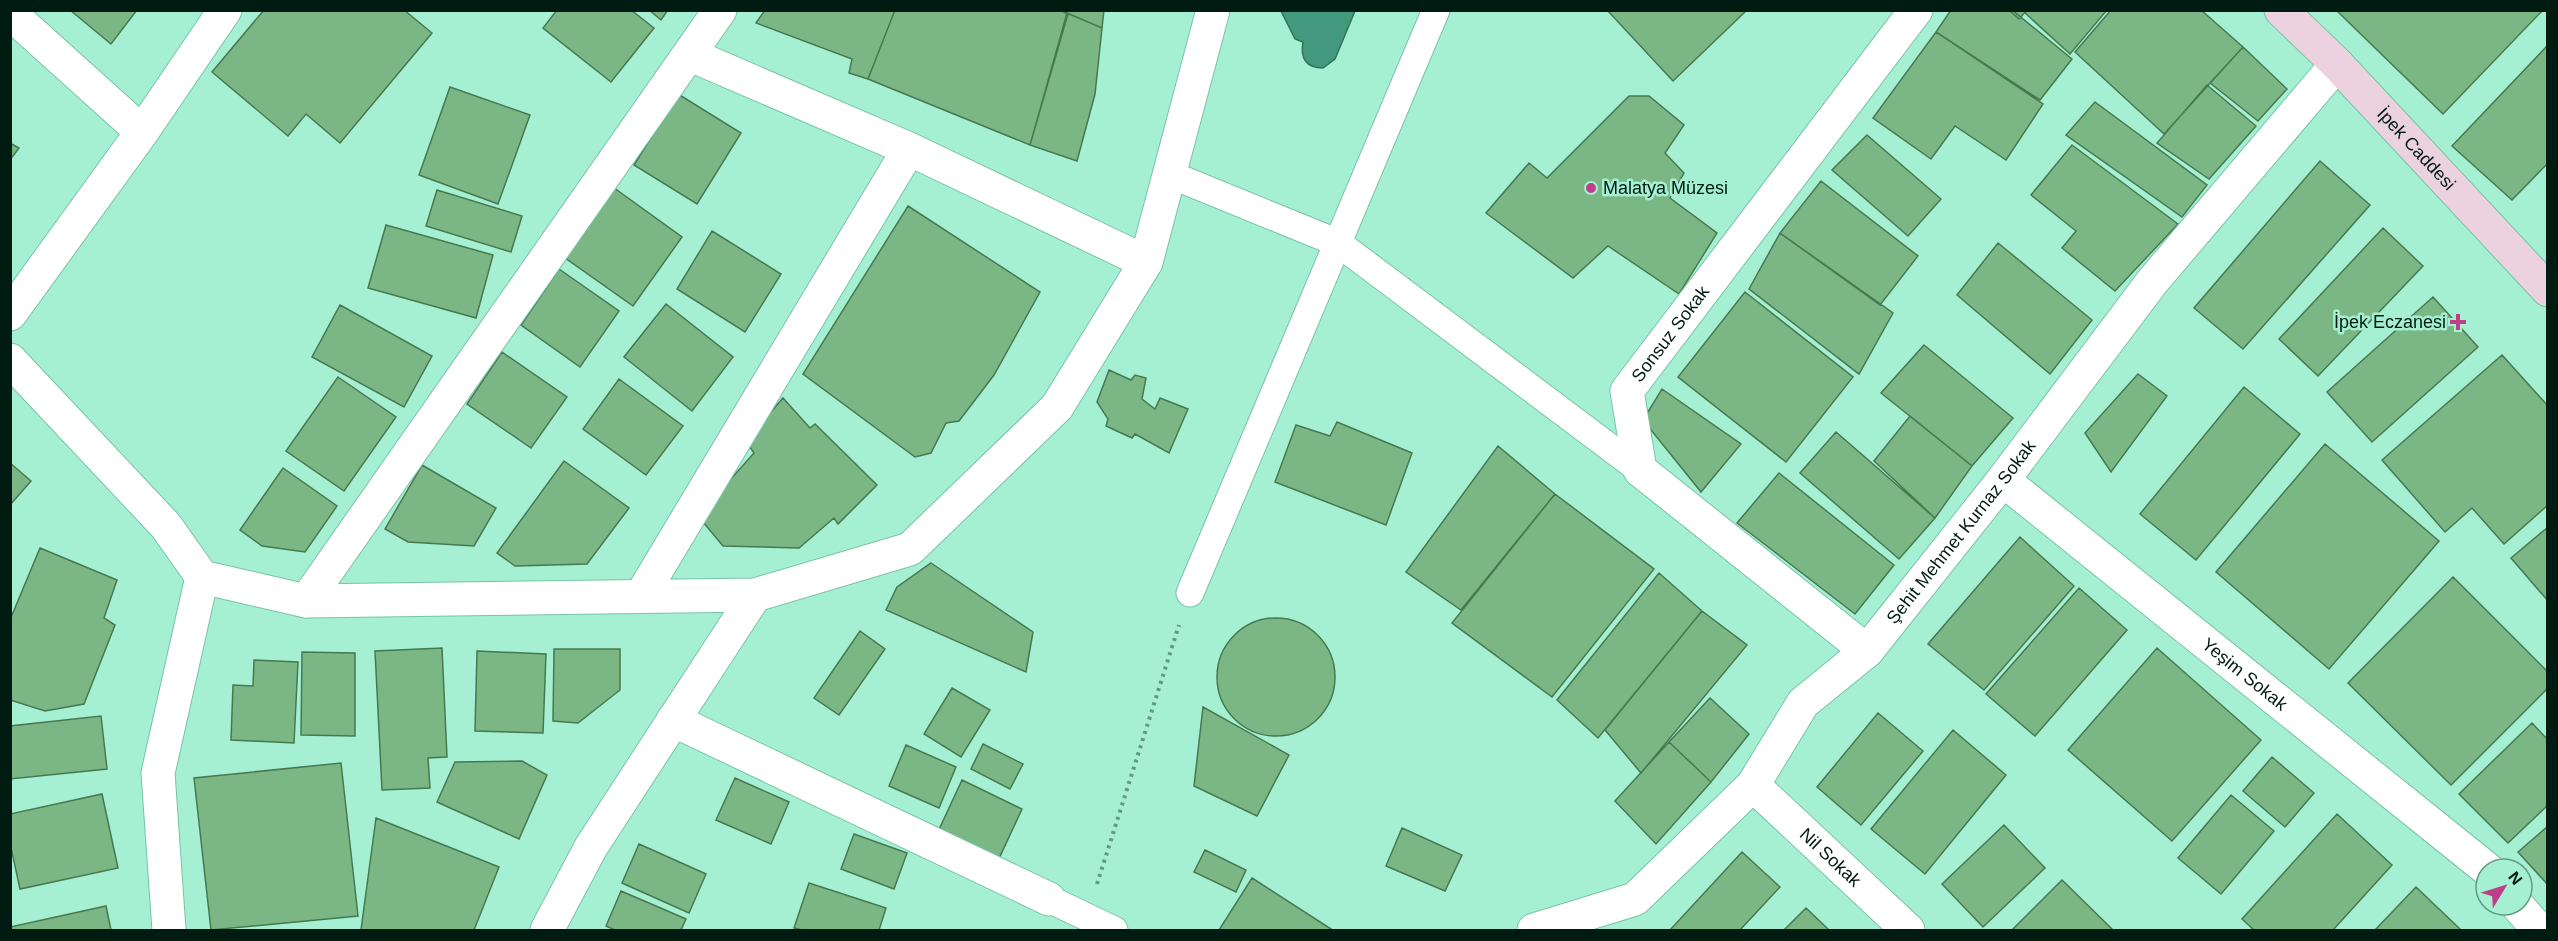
<svg xmlns="http://www.w3.org/2000/svg" width="2558" height="941" viewBox="0 0 2558 941" font-family="Arial,sans-serif">
  <style>
    .water { fill: #43997d; stroke: #2f745d; stroke-width: 1.5 }
    .building { fill: #7bb785; stroke: #477950; stroke-width: 1.5 }
    .lines { fill: none; stroke-linecap: round; stroke-linejoin: round }
    .pedestrian-casing { stroke: #79c3a8; stroke-width: 29 }
    .minor-casing { stroke: #79c3a8; stroke-width: 35 }
    .tertiary-casing { stroke: #79c3a8; stroke-width: 35 }
    .secondary-casing { stroke: #79c3a8; stroke-width: 35 }
    .path { stroke: #619983; stroke-width: 4; stroke-dasharray: 3 4.5; stroke-linecap: butt }
    .pedestrian { stroke: #fff; stroke-width: 27 }
    .minor { stroke: #fff; stroke-width: 33 }
    .tertiary { stroke: #fff; stroke-width: 33 }
    .secondary { stroke: #ecd2df; stroke-width: 33 }
    .poi-dot { fill: #c03f89; stroke: #a5f0d3; stroke-width: 2 }
    .labels { text-anchor: middle; dominant-baseline: central; stroke-width: 5; stroke-linejoin: round; paint-order: stroke }
    .street-label { font-size: 18px; fill: #001c12; stroke: #a5f0d3 }
    .poi-label { font-size: 18px; fill: #001c12; stroke: #a5f0d3; text-anchor: start }
  </style>
  <rect width="100%" height="100%" fill="#a5f0d3"/>
  <path class="water" d="M 1281,11 L 1355,11 L 1335,59 L 1323,68 C 1306,68 1300,58 1303,42 L 1295,39 Z"/>
  <path class="building" d="M 70,10 L 137,10 L 111,44 Z
    M 264,10 L 404,10 L 432,33 L 340,143 L 306,114 L 288,136 L 212,72 Z
    M 557,10 L 631,10 L 654,28 L 611,82 L 543,28 Z
    M 649,10 L 668,10 L 661,20 Z
    M 765,10 L 895,10 L 868,79 L 849,73 L 852,59 L 756,23 Z
    M 895,10 L 1060,10 L 1068,14 L 1030,145 L 868,79 Z
    M 1061,10 L 1104,10 L 1102,28 L 1067,13 Z
    M 1607,10 L 1747,10 L 1673,81 Z
    M 1951,10 L 2012,10 L 2072,59 L 2040,100 L 1936,32 Z
    M 2009,10 L 2027,10 L 2019,19 Z
    M 2027,10 L 2107,10 L 2070,54 L 2025,13 Z
    M 2111,10 L 2201,10 L 2243,47 L 2164,134 L 2075,52 Z
    M 2336,10 L 2543,10 L 2443,114 Z
    M 1067,13 L 1102,28 L 1095,94 L 1077,161 L 1030,145 Z
    M 1936,32 L 2043,104 L 2006,160 L 1955,126 L 1931,159 L 1873,118 Z
    M 2548,45 L 2548,163 L 2512,200 L 2452,146 Z
    M 2243,47 L 2287,89 L 2258,121 L 2210,83 Z
    M 2207,85 L 2256,126 L 2209,179 L 2157,143 Z
    M 450,87 L 530,115 L 498,204 L 419,175 Z
    M 678,94 L 741,133 L 697,204 L 634,165 Z
    M 1629,96 L 1649,96 L 1684,125 L 1665,153 L 1684,173 L 1670,198 L 1717,233 L 1679,294 L 1608,246 L 1573,278 L 1486,213 L 1529,163 L 1547,178 Z
    M 2095,102 L 2207,185 L 2182,217 L 2066,135 Z
    M 1867,135 L 1941,199 L 1908,236 L 1832,170 Z
    M 10,143 L 19,148 L 10,160 Z
    M 2072,145 L 2178,224 L 2115,291 L 2062,248 L 2076,231 L 2031,195 Z
    M 2320,161 L 2370,205 L 2243,349 L 2194,308 Z
    M 1821,181 L 1918,256 L 1880,305 L 1780,233 Z
    M 610,185 L 682,237 L 633,306 L 561,255 Z
    M 437,190 L 522,216 L 511,252 L 426,226 Z
    M 908,206 L 1040,292 L 994,375 L 959,421 L 946,423 L 931,453 L 915,457 L 803,374 Z
    M 386,225 L 493,255 L 476,318 L 368,288 Z
    M 2383,228 L 2423,266 L 2318,376 L 2279,339 Z
    M 712,231 L 781,274 L 745,332 L 677,289 Z
    M 1780,233 L 1893,313 L 1859,374 L 1749,289 Z
    M 1998,243 L 2092,320 L 2050,374 L 1957,295 Z
    M 559,269 L 619,311 L 580,367 L 521,325 Z
    M 1745,292 L 1853,377 L 1786,462 L 1678,377 Z
    M 2433,297 L 2478,347 L 2372,442 L 2327,392 Z
    M 666,304 L 733,357 L 692,411 L 624,357 Z
    M 340,305 L 432,356 L 404,407 L 312,357 Z
    M 1924,345 L 2013,418 L 1972,466 L 1881,393 Z
    M 502,352 L 567,397 L 531,448 L 467,404 Z
    M 2502,355 L 2548,406 L 2548,505 L 2504,544 L 2472,508 L 2445,532 L 2382,460 Z
    M 1109,370 L 1131,380 L 1135,375 L 1146,378 L 1142,399 L 1155,409 L 1160,398 L 1188,409 L 1169,453 L 1135,434 L 1132,438 L 1106,426 L 1108,419 L 1097,402 Z
    M 2138,374 L 2167,396 L 2111,472 L 2085,433 Z
    M 338,377 L 396,417 L 344,491 L 286,451 Z
    M 619,379 L 683,426 L 646,475 L 583,429 Z
    M 2244,387 L 2300,434 L 2196,560 L 2140,514 Z
    M 1662,389 L 1741,444 L 1701,492 L 1643,420 Z
    M 783,398 L 810,428 L 815,424 L 877,485 L 838,524 L 834,518 L 799,548 L 723,546 L 698,516 L 754,453 L 746,441 Z
    M 1910,416 L 1972,466 L 1935,518 L 1874,461 Z
    M 1337,422 L 1412,453 L 1386,525 L 1275,482 L 1296,425 L 1330,436 Z
    M 1836,432 L 1935,518 L 1899,559 L 1800,473 Z
    M 2325,444 L 2439,541 L 2329,669 L 2216,572 Z
    M 1498,446 L 1555,494 L 1461,610 L 1406,572 Z
    M 564,461 L 629,508 L 587,564 L 515,566 L 497,553 Z
    M 10,463 L 31,481 L 10,505 Z
    M 422,465 L 496,508 L 474,546 L 408,542 L 385,529 Z
    M 283,468 L 337,506 L 305,552 L 262,546 L 240,530 Z
    M 1779,473 L 1894,565 L 1855,614 L 1737,523 Z
    M 1555,494 L 1654,569 L 1552,697 L 1452,623 Z
    M 2548,527 L 2548,601 L 2511,558 Z
    M 2020,537 L 2074,586 L 1984,690 L 1928,644 Z
    M 40,548 L 117,580 L 104,618 L 115,625 L 84,704 L 45,711 L 10,700 L 10,620 Z
    M 931,563 L 1033,632 L 1026,672 L 886,610 L 897,587 Z
    M 1659,573 L 1702,611 L 1598,738 L 1557,700 Z
    M 2453,577 L 2548,672 L 2548,688 L 2451,785 L 2348,683 Z
    M 2079,588 L 2127,630 L 2035,736 L 1986,694 Z
    M 1702,611 L 1747,645 L 1641,773 L 1605,730 Z
    M1217 677a59 59 0 1 1 118 0a59 59 0 1 1-118 0Z
    M 860,631 L 885,649 L 839,715 L 814,698 Z
    M 442,648 L 447,757 L 428,758 L 430,788 L 382,790 L 375,651 Z
    M 2157,648 L 2261,740 L 2172,841 L 2068,750 Z
    M 554,649 L 620,649 L 620,690 L 578,723 L 553,721 Z
    M 477,651 L 546,654 L 543,733 L 475,731 Z
    M 302,652 L 355,653 L 355,736 L 301,735 Z
    M 254,660 L 298,662 L 294,743 L 231,740 L 233,685 L 253,686 Z
    M 952,688 L 990,710 L 961,757 L 924,734 Z
    M 1710,698 L 1749,734 L 1711,782 L 1669,742 Z
    M 1203,707 L 1289,755 L 1257,816 L 1194,786 Z
    M 1878,713 L 1923,751 L 1861,825 L 1817,787 Z
    M 101,716 L 107,769 L 10,779 L 10,726 Z
    M 2532,723 L 2548,740 L 2548,805 L 2508,843 L 2459,794 Z
    M 1953,730 L 2006,775 L 1925,874 L 1871,829 Z
    M 1669,742 L 1711,782 L 1656,844 L 1615,801 Z
    M 983,744 L 1023,764 L 1010,789 L 971,769 Z
    M 906,745 L 956,767 L 939,808 L 889,786 Z
    M 2272,757 L 2314,793 L 2285,827 L 2243,791 Z
    M 522,761 L 547,775 L 519,839 L 437,802 L 455,762 Z
    M 341,763 L 358,916 L 211,930 L 194,778 Z
    M 735,778 L 789,802 L 771,844 L 716,820 Z
    M 962,780 L 1022,809 L 996,865 L 936,836 Z
    M 102,794 L 118,868 L 20,889 L 10,843 L 10,814 Z
    M 2231,795 L 2274,831 L 2221,894 L 2178,858 Z
    M 2337,814 L 2392,865 L 2333,930 L 2254,930 L 2242,919 Z
    M 376,818 L 499,867 L 474,930 L 361,930 Z
    M 2004,825 L 2045,868 L 1983,927 L 1942,884 Z
    M 2548,826 L 2548,885 L 2518,852 Z
    M 1402,828 L 1462,855 L 1445,891 L 1386,866 Z
    M 854,834 L 907,853 L 894,889 L 841,869 Z
    M 639,844 L 706,874 L 689,913 L 622,883 Z
    M 1205,850 L 1246,870 L 1236,892 L 1194,872 Z
    M 1742,852 L 1780,887 L 1740,930 L 1670,930 Z
    M 1252,878 L 1331,929 L 1330,930 L 1219,930 Z
    M 2062,880 L 2113,930 L 2012,930 Z
    M 809,883 L 886,908 L 879,930 L 802,930 L 794,928 Z
    M 2416,887 L 2461,930 L 2375,930 Z
    M 621,891 L 686,919 L 681,930 L 615,930 L 606,926 Z
    M 106,906 L 111,930 L 10,930 L 10,927 Z
    M 1806,908 L 1829,930 L 1784,930 Z"/>
  <g class="lines">
    <g class="pedestrian-casing">
      <path id="pedestrian" d="M 1169,174 L 1338,243 L 1640,470
        M 1190,593 L 1436,10
        M 1049,899 L 1114,930"/>
    </g>
    <g class="minor-casing">
      <g id="minor">
        <path d="M 10,13 L 142,132"/>
        <path d="M 691,55 L 909,149 L 1146,262"/>
        <path d="M 10,360 L 166,526 L 202,577 L 158,773 L 169,930"/>
        <path id="s1" d="M 2003,480 L 2487,869"/>
        <path d="M 202,577 L 306,601 L 720,10"/>
        <path d="M 641,596 L 909,149"/>
        <path d="M 306,601 L 755,595 L 910,549 L 1057,407 L 1146,262 L 1213,10"/>
        <path id="s2" d="M 1867,651 L 1640,470 L 1627,391 L 1916,10"/>
        <path d="M 673,720 L 1049,899"/>
        <path id="s3" d="M 1753,785 L 1908,930"/>
        <path d="M 2517,905 L 2539,930"/>
        <path d="M 547,930 L 591,847 L 755,595"/>
        <path id="s4" d="M 1534,930 L 1635,899 L 1753,785 L 1803,703 L 1867,651 L 2003,480 L 2152,282 L 2337,64"/>
      </g>
    </g>
    <g class="tertiary-casing">
      <path id="tertiary" d="M 10,314 L 142,132 L 225,10"/>
    </g>
    <g class="secondary-casing">
      <g id="secondary">
        <path id="s5" d="M 2281,10 L 2337,64 L 2548,290"/>
      </g>
    </g>
    <path class="path" d="M 1097,884 L 1179,625"/>
    <use href="#pedestrian" class="pedestrian"/>
    <use href="#minor" class="minor"/>
    <use href="#tertiary" class="tertiary"/>
    <use href="#secondary" class="secondary"/>
  </g>
  <g class="poi-dot">
    <circle cx="1591" cy="188" r="6"/>
    <path d="M2455 313h6v6h6v6h-6v6h-6v-6h-6v-6h6z"/>
  </g>
  <g class="labels">
    <g class="street-label">
      <text stroke="none"><textPath href="#s5" startOffset="194">İpek Caddesi</textPath></text>
      <text stroke="none"><textPath href="#s2" startOffset="442">Sonsuz Sokak</textPath></text>
      <text stroke="none"><textPath href="#s4" startOffset="600">Şehit Mehmet Kurnaz Sokak</textPath></text>
      <text stroke="none"><textPath href="#s1" startOffset="310">Yeşim Sokak</textPath></text>
      <text stroke="none"><textPath href="#s3" startOffset="106">Nil Sokak</textPath></text>
    </g>
    <g class="poi-label">
      <text x="1603" y="188">Malatya Müzesi</text>
      <text x="2446" y="322" text-anchor="end">İpek Eczanesi</text>
    </g>
  </g>
  <rect width="2558" height="941" fill="none" stroke="#001c12" stroke-width="24"/>
  <g transform="translate(2504 887) rotate(52)"><circle r="28" fill="#a5f0d3" stroke="#639b86" stroke-width="1.5"/>
  <path d="M0-4.5L10 22L0 15L-10 22Z" fill="#c03f89"/>
  <text y="-9" font-size="16" font-weight="bold" text-anchor="middle" fill="#001c12">N</text>
  </g>
</svg>
